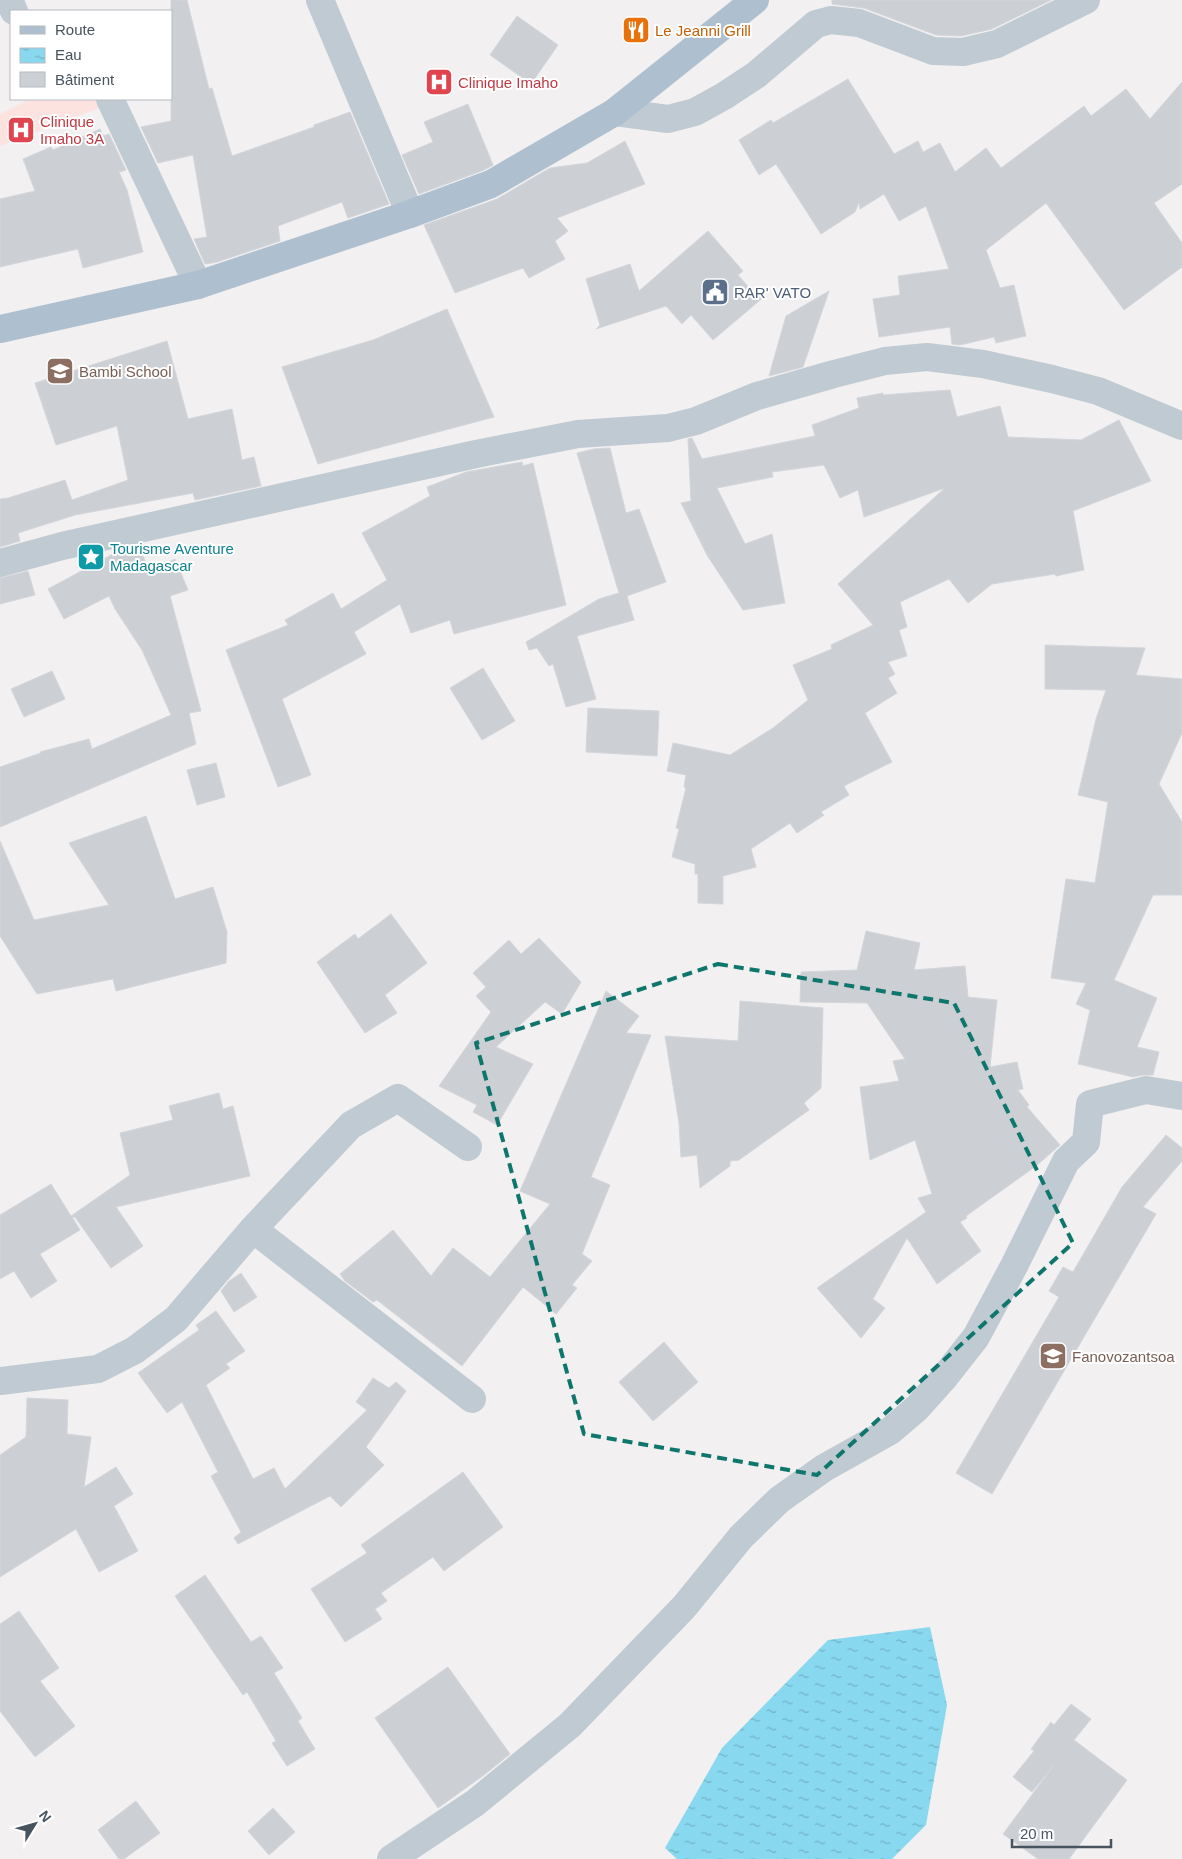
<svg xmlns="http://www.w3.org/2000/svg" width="1182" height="1859" viewBox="0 0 1182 1859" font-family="Arial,sans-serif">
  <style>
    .medical { fill: #fce3e0 }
    .water { fill: url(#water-ripples) }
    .building { fill: #cccfd4; stroke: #d3d6db }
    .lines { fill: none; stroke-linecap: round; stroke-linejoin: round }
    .minor { stroke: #c0cad2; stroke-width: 28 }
    .major { stroke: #aebfcf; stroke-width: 28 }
    .marked { fill: none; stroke: #0f766e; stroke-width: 4; stroke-dasharray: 10 6; stroke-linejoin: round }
    .labels { text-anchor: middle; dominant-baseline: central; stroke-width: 4; stroke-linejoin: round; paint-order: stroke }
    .food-label { font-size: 15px; fill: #c56008; stroke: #fff; text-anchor: start }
    .health-label { font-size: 15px; fill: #be3a42; stroke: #fff; text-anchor: start }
    .service-label { font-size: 15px; fill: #4e5e75; stroke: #fff; text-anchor: start }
    .education-label { font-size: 15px; fill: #785e54; stroke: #fff; text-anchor: start }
    .culture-label { font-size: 15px; fill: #0d838f; stroke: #fff; text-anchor: start }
  </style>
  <defs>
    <pattern id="water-ripples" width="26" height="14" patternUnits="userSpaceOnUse" patternTransform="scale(1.25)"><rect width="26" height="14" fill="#88d8f0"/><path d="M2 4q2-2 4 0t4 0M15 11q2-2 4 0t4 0" fill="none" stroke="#71b2c6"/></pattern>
  </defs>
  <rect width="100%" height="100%" fill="#f2f0f0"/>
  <path class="medical" d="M 30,99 L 106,99 L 109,104 L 0,146 L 0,114 Z"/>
  <path class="water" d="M 930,1627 L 947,1705 L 926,1825 L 892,1859 L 677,1859 L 665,1848 L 722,1748 L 828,1640 Z"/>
  <path class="building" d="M 171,0 L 187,0 L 209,89 L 212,88 L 232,156 L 314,127 L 314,125 L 350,112 L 389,204 L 348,218 L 342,202 L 278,226 L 280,241 L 217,262 L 205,264 L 194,239 L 207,237 L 193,155 L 158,163 L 141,127 L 171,121 Z
    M 832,0 L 1051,0 L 992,29 L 961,36 L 936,35 L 864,8 L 832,4 Z
    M 517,16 L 558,45 L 531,84 L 490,55 Z
    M 848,79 L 894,154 L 918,141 L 923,152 L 940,143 L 955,172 L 986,148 L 1001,168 L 1084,106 L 1091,116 L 1126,89 L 1150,119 L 1182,82 L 1182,184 L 1154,203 L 1182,243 L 1182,267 L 1124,310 L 1046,203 L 986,250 L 1000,288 L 1014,285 L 1026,336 L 996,343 L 994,337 L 960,345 L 952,344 L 950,327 L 879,337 L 873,299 L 900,295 L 898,276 L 949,269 L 926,206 L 899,221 L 884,194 L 860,209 L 859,202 L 855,212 L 821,234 L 776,164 L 759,175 L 739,140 L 771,120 L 773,123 Z
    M 468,104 L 493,165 L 484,170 L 419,194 L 402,155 L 433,142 L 424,122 Z
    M 100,129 L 103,136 L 109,134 L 126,170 L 119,172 L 127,190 L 143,252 L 83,268 L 78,249 L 0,267 L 0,199 L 35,191 L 23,159 L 51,147 L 53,150 Z
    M 625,141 L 645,184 L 557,218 L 568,231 L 555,241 L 565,259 L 529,278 L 523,268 L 455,293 L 424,225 L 497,199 L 550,168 L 587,163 Z
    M 708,231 L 743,271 L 738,275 L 756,296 L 752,297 L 765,296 L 713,340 L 691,315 L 682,324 L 666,306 L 596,329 L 600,325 L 586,279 L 630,264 L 639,291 Z
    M 829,291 L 803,367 L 769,376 L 786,316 Z
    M 447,309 L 494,417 L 318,464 L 282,367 L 373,340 Z
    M 167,341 L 188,419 L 232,409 L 242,460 L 254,457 L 261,486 L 195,500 L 193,493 L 75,515 L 18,533 L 20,541 L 0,547 L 0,499 L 8,498 L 65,480 L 72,500 L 128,480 L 117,426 L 56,445 L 35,383 Z
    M 950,390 L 957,417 L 1000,406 L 1008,437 L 1081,440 L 1119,420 L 1151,481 L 1073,511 L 1084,570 L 1056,576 L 1055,574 L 992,584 L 968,603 L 949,579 L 900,602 L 907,627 L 899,630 L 907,656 L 888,662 L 895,674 L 888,678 L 897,693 L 865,713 L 892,762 L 844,786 L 849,795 L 821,812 L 824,815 L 797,833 L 790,823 L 751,849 L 756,867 L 723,876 L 723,904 L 698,903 L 698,874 L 695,874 L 695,864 L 672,857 L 679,829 L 676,828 L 686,788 L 684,787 L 686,775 L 667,771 L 673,743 L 730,755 L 773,728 L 808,700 L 793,665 L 832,649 L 831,645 L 873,625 L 838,584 L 945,488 L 864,517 L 858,490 L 840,498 L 824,465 L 772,472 L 773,477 L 717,488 L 745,544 L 772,534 L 785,603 L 743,610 L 707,555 L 681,503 L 691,501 L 688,439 L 692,438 L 702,459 L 815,436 L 812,425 L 859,408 L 857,398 L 883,393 L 883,395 Z
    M 610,448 L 626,513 L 639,509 L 666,582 L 627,596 L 634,620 L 577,636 L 596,699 L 566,707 L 553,664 L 549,666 L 537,648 L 529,650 L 526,642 L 599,599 L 619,593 L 577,453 L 594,449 Z
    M 522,462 L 523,466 L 533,463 L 566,605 L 454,634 L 450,620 L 411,633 L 400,604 L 354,632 L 366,654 L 282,699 L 311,775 L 278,787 L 226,650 L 288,625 L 285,620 L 333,593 L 341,609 L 387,580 L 362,533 L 430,496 L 427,487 L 466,472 Z
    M 139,545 L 149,572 L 175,559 L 188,590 L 170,596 L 201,711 L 189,713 L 196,744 L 0,827 L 0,767 L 41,753 L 40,752 L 89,739 L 92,749 L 171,715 L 142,650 L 115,609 L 109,596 L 64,619 L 48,589 L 124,548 Z
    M 28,571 L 35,595 L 0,604 L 0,578 Z
    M 1045,645 L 1145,648 L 1136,675 L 1182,679 L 1182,733 L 1159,784 L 1182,822 L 1182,895 L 1153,895 L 1114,980 L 1157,998 L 1137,1047 L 1159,1052 L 1153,1075 L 1143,1075 L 1133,1077 L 1078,1064 L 1090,1010 L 1076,1004 L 1086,983 L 1051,978 L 1066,879 L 1095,883 L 1108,802 L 1078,795 L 1096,719 L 1106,690 L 1045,689 Z
    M 483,668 L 515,721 L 482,740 L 450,688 Z
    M 52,671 L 65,699 L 24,717 L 11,689 Z
    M 588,708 L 659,711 L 657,756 L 586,752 Z
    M 216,763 L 225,797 L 197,805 L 187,770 Z
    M 146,816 L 175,899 L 213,887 L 227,932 L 226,963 L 116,991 L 113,979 L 37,994 L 0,936 L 0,841 L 34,920 L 109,905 L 69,843 Z
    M 391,914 L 427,963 L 385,995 L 397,1013 L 365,1033 L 317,962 L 355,934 L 358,939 Z
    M 866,931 L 920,943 L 914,970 L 965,966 L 968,997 L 997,1000 L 990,1067 L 1017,1062 L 1023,1089 L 1018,1090 L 1029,1105 L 1027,1107 L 1060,1145 L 1036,1166 L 966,1216 L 967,1218 L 960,1222 L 981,1251 L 937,1284 L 907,1238 L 873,1299 L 885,1308 L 861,1338 L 817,1288 L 926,1212 L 918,1198 L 932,1194 L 915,1140 L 870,1160 L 860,1087 L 899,1081 L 893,1061 L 905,1059 L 867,1003 L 800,1002 L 801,972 L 857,970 Z
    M 539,938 L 581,982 L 562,1014 L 545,1002 L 496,1047 L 533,1064 L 497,1125 L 473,1112 L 477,1105 L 439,1086 L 491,1012 L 476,996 L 486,987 L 473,973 L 509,940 L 521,954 Z
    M 606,991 L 639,1016 L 626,1033 L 651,1035 L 591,1177 L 610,1185 L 582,1254 L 592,1261 L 572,1285 L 577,1288 L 556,1314 L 523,1287 L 462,1366 L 377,1300 L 373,1302 L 345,1281 L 340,1274 L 393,1230 L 431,1276 L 453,1248 L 490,1277 L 550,1204 L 520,1191 Z
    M 740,1001 L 823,1008 L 821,1088 L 804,1103 L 809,1110 L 739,1160 L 730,1161 L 730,1166 L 700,1188 L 697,1155 L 681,1157 L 679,1123 L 665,1036 L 738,1041 Z
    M 219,1093 L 223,1109 L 233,1106 L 250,1176 L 116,1207 L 143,1246 L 111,1268 L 75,1217 L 72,1217 L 80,1230 L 40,1254 L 57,1281 L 31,1298 L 14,1271 L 0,1279 L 0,1215 L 51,1184 L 71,1216 L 130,1175 L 120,1133 L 173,1120 L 169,1106 Z
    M 1166,1135 L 1182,1148 L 1182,1161 L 1143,1207 L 1156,1214 L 992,1494 L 956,1473 L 1059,1297 L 1049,1291 L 1063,1267 L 1073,1272 L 1122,1187 Z
    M 241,1273 L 257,1297 L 234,1312 L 221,1291 L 229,1281 Z
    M 216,1311 L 245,1351 L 226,1364 L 230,1368 L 206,1385 L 253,1479 L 274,1468 L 285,1489 L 367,1410 L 356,1402 L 373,1378 L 389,1388 L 396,1382 L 406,1391 L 366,1447 L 384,1465 L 341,1507 L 330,1496 L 238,1544 L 234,1538 L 241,1532 L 211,1476 L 218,1472 L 182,1402 L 167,1413 L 138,1373 L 199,1330 L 196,1325 Z
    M 664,1342 L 698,1382 L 653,1421 L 619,1382 Z
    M 27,1398 L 68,1400 L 67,1434 L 91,1437 L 84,1487 L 116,1467 L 133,1494 L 114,1506 L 138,1551 L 99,1572 L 76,1529 L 0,1577 L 0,1455 L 26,1437 Z
    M 463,1472 L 503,1527 L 444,1571 L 433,1557 L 381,1593 L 387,1601 L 375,1609 L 382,1619 L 345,1642 L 311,1589 L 367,1553 L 361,1545 Z
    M 205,1575 L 251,1642 L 261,1636 L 283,1668 L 274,1673 L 302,1718 L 298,1721 L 315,1749 L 287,1766 L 272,1743 L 276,1741 L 247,1692 L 243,1695 L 175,1596 Z
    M 19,1611 L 59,1668 L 40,1681 L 75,1726 L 35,1757 L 0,1711 L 0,1624 Z
    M 448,1667 L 510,1754 L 484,1775 L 438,1808 L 375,1718 Z
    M 1071,1704 L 1091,1719 L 1074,1740 L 1127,1780 L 1069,1859 L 1038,1859 L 1003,1834 L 1054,1765 L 1032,1792 L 1013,1777 L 1034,1751 L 1031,1749 L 1051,1722 L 1054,1725 Z
    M 136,1801 L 160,1833 L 124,1859 L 119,1859 L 98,1830 Z
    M 273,1808 L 295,1832 L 269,1855 L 248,1831 Z"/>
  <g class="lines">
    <path class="minor" d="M 9,0 L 14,11
      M 320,0 L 410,214
      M 110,99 L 198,285
      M 615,112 L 668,119 L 695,112 L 724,96 L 756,75 L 816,24 L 831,20 L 859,23 L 933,51 L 963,52 L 997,44 L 1086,0
      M 0,563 L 62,546 L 476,454 L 578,434 L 668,428 L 696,421 L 757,396 L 834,374 L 885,361 L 927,357 L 983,364 L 1052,379 L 1098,391 L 1182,426
      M 253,1229 L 472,1399
      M 0,1381 L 98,1369 L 135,1350 L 176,1319 L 253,1229 L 351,1125 L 398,1098 L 468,1147
      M 391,1859 L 475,1803 L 570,1725 L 684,1607 L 741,1537 L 779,1500 L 824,1468 L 890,1431 L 917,1408 L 943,1379 L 976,1337 L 1014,1266 L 1066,1161 L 1086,1142 L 1090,1104 L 1146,1090 L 1182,1096"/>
    <path class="major" d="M 0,329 L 198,285 L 410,214 L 491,184 L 615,112 L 755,0"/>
  </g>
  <path class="marked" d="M 718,964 L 954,1003 L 1073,1243 L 817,1475 L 584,1434 L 476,1043 Z"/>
  <defs>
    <g id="restaurant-square" transform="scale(1.4375)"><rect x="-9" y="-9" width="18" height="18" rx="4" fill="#e8710a" stroke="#fff"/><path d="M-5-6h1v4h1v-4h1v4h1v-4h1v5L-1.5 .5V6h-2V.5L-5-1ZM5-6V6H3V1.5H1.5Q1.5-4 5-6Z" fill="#fff"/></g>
    <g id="hospital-square" transform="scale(1.4375)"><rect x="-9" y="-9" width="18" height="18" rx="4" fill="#e0444e" stroke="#fff"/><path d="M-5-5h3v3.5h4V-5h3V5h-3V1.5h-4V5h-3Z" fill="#fff"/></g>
    <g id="civic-square" transform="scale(1.4375)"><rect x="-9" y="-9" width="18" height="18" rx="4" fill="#5c6f8a" stroke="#fff"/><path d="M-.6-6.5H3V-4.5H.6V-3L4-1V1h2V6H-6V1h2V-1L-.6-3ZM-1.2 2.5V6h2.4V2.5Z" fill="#fff"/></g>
    <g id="school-square" transform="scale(1.4375)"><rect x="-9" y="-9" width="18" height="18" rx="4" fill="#8d6e63" stroke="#fff"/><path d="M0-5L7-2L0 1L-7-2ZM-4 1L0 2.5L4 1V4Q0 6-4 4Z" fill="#fff"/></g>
    <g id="sight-square" transform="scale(1.4375)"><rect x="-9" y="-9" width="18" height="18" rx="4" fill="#0f9aa8" stroke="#fff"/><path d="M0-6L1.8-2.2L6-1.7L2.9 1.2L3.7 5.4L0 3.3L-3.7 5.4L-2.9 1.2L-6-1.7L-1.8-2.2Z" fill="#fff"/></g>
  </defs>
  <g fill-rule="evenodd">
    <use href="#restaurant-square" x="636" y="30"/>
    <use href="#hospital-square" x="439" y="82"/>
    <use href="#hospital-square" x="21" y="130"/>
    <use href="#civic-square" x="715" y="292"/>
    <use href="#school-square" x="60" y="371"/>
    <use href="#sight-square" x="91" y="557"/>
    <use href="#school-square" x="1053" y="1356"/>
  </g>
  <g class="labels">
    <g class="food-label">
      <text x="655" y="30">Le Jeanni Grill</text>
    </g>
    <g class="health-label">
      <text x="458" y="82">Clinique Imaho</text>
      <text x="40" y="121">Clinique<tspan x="40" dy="17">Imaho 3A</tspan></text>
    </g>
    <g class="service-label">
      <text x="734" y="292">RAR' VATO</text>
    </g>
    <g class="education-label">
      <text x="79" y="371">Bambi School</text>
      <text x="1072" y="1356">Fanovozantsoa</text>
    </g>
    <g class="culture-label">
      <text x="110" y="548">Tourisme Aventure<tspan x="110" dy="17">Madagascar</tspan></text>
    </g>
  </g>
  <rect x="10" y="10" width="162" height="90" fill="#ffffff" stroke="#b5babf"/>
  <rect x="20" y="26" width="25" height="8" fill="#aebfcf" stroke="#b5babf"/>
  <text x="55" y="35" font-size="15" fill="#47535e">Route</text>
  <rect x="20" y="48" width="25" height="15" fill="url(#water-ripples)" stroke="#b5babf"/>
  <text x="55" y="60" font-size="15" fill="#47535e">Eau</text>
  <rect x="20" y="72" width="25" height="15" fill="#cccfd4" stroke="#b5babf"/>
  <text x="55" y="85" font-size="15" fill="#47535e">Bâtiment</text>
  <g transform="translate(35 1824) rotate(53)" stroke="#ffffff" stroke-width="4" paint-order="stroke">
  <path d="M0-4L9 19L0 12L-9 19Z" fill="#47535e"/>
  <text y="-8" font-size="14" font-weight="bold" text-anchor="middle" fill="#47535e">N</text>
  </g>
  <path d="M1012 1839v8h99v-8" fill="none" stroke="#47535e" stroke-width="2.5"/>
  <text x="1020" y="1839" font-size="15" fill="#47535e" stroke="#ffffff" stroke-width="4" paint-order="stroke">20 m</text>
</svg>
